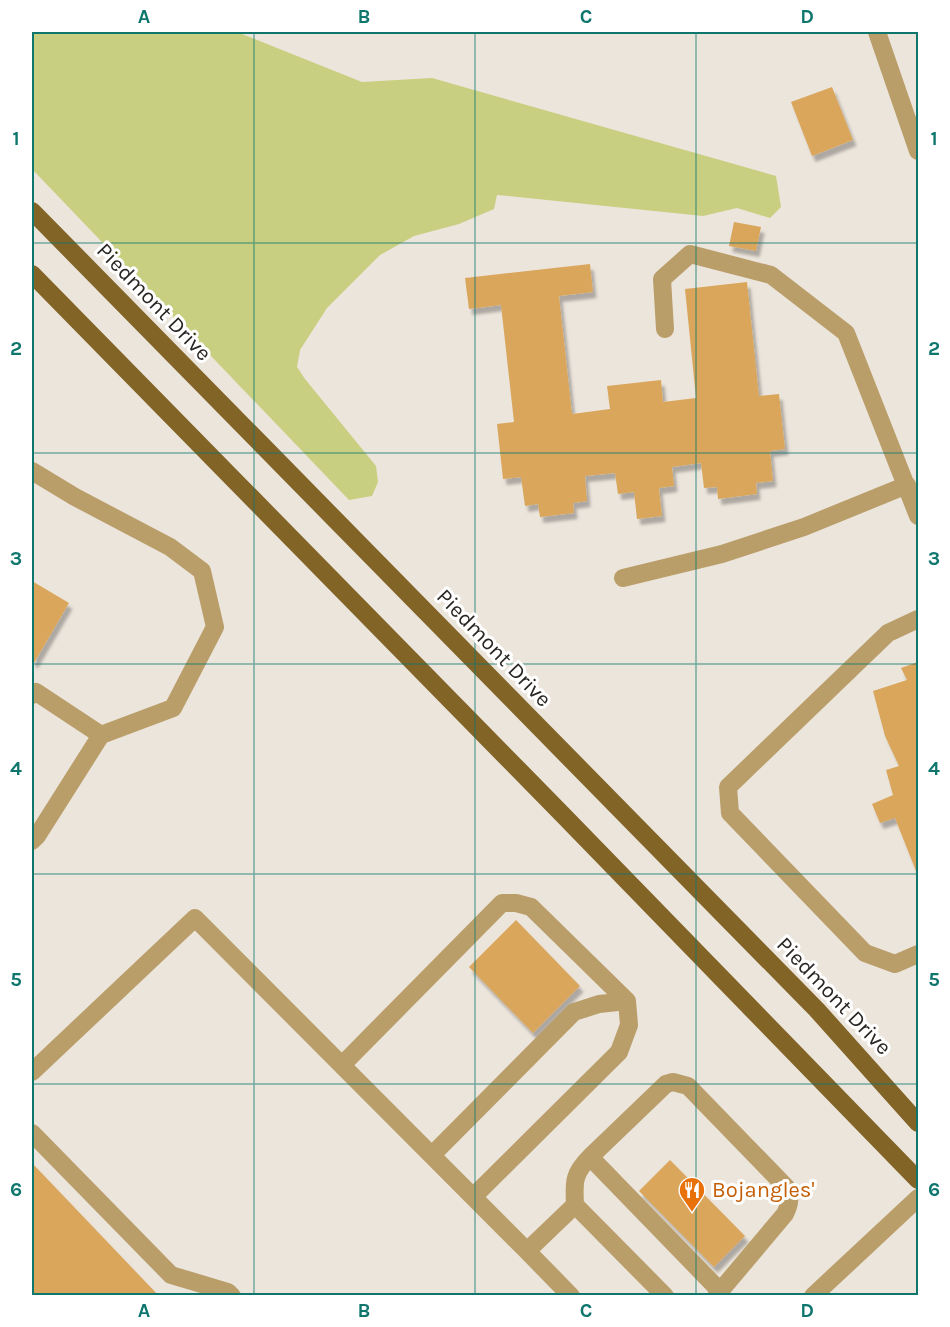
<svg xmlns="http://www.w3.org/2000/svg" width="950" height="1327" viewBox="0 0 950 1327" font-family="Karla,sans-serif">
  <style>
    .green { fill: #c8cf80 }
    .building { fill: #d9a65c; filter: url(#shadow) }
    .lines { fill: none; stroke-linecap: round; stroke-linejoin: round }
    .minor { stroke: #ba9e6a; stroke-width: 18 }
    .major { stroke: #826427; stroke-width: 18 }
    .grid { fill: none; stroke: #0f766e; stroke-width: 1.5; stroke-opacity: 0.55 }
    .labels { text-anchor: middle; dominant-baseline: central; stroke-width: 6; stroke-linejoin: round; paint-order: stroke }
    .street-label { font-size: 22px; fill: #292623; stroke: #fff }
    .food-label { font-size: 22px; fill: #c56008; stroke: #fff; text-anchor: start }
    .neatline { fill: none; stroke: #0f766e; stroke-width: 2 }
    .grid-label { font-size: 20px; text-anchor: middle; font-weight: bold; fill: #0f766e }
  </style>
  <defs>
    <filter id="shadow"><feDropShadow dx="3.5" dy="6" stdDeviation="1.5" flood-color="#0004"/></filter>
  </defs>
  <rect width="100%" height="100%" fill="#ece5dc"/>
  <path class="green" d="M 33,32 L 237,32 L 362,82 L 432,78 L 776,176 L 781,207 L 770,218 L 737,208 L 703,216 L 497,195 L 494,209 L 459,224 L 414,236 L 380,255 L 327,308 L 300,350 L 297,367 L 305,379 L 376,466 L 378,482 L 372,496 L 349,500 L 32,169 L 32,60 Z"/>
  <path class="building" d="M 832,87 L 853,140 L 812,156 L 791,102 Z
    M 734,222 L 761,227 L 756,251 L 729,246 Z
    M 590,264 L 593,292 L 559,296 L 572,414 L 610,409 L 607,386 L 661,380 L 663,402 L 696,398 L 685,289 L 747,282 L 759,396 L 779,394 L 785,449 L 770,451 L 773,481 L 756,483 L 757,494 L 718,499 L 717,487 L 704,488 L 701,463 L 672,467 L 674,486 L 659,488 L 662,516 L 637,519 L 634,492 L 618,494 L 615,473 L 585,476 L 587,501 L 573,503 L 574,513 L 540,517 L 538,504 L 525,506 L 521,477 L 503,479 L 497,424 L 514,422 L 501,305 L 469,309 L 465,278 Z
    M 32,581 L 69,603 L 34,663 L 32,661 Z
    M 918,662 L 918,876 L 895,818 L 880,823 L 872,804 L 893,795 L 886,770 L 899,766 L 885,736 L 873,691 L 907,680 L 901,668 Z
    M 516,920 L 580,986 L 533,1033 L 469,967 Z
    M 670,1160 L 745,1236 L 714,1267 L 639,1191 Z
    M 32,1163 L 159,1296 L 32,1296 Z"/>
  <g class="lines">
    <path class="minor" d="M 877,32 L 918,151
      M 665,329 L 662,279 L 690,254 L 771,275 L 846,333 L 918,516
      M 32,471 L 75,497 L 170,547 L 202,571 L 215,627 L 173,708 L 101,735 L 37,836 L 32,841
      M 623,578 L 722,554 L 804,527 L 907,485
      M 918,619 L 888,633 L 728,787 L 730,813 L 865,953 L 895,964 L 918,954
      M 32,695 L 36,692 L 101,735
      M 342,1065 L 502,903 L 516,903 L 531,907 L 627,1001 L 629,1025 L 619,1052 L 473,1197
      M 32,1072 L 195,918 L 527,1251
      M 32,1133 L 171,1275 L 228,1292 L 232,1296
      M 432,1155 L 574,1012 L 599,1004 L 627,1001
      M 575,1205 C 574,1182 573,1174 590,1157
      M 571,1296 L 527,1251 L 575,1205 L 665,1296
      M 716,1296 L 785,1214 C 790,1204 791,1197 786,1187 L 688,1086 L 673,1082 L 666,1084 L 590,1157 L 720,1291
      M 813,1296 L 918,1198"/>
    <path class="major" d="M 32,211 L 817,1010 L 918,1123
      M 32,274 L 562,814 L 918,1180"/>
  </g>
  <path class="grid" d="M 254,32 L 254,1296M 475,32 L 475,1296M 696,32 L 696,1296M 32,243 L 918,243M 32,453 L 918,453M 32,664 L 918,664M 32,874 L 918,874M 32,1084 L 918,1084"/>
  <defs>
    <g id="restaurant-pin" transform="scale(1.35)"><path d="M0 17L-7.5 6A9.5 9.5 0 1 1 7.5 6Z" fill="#e8710a" stroke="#fff"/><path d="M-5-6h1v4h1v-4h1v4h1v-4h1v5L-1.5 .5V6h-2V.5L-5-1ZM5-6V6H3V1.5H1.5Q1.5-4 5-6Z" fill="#fff"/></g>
  </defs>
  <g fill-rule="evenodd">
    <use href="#restaurant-pin" x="692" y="1190"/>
  </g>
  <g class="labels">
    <g class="street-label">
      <text transform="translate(154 302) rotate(46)">Piedmont Drive</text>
      <text transform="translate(494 648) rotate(46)">Piedmont Drive</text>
      <text transform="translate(834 996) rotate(46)">Piedmont Drive</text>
    </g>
    <g class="food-label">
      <text x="712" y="1190">Bojangles'</text>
    </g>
  </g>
  <rect width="950" height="1327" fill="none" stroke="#ffffff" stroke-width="66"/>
  <rect x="33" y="33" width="884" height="1261" class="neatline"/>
  <g class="grid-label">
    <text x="144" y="23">A</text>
    <text x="364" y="23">B</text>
    <text x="586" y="23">C</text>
    <text x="807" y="23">D</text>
    <text x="16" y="145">1</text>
    <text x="934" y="145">1</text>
    <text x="16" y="355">2</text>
    <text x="934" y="355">2</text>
    <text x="16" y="565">3</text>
    <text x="934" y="565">3</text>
    <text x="16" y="775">4</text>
    <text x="934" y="775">4</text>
    <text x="16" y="986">5</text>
    <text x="934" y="986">5</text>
    <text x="16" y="1196">6</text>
    <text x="934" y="1196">6</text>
    <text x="144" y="1317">A</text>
    <text x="364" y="1317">B</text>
    <text x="586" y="1317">C</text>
    <text x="807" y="1317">D</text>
  </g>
</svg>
